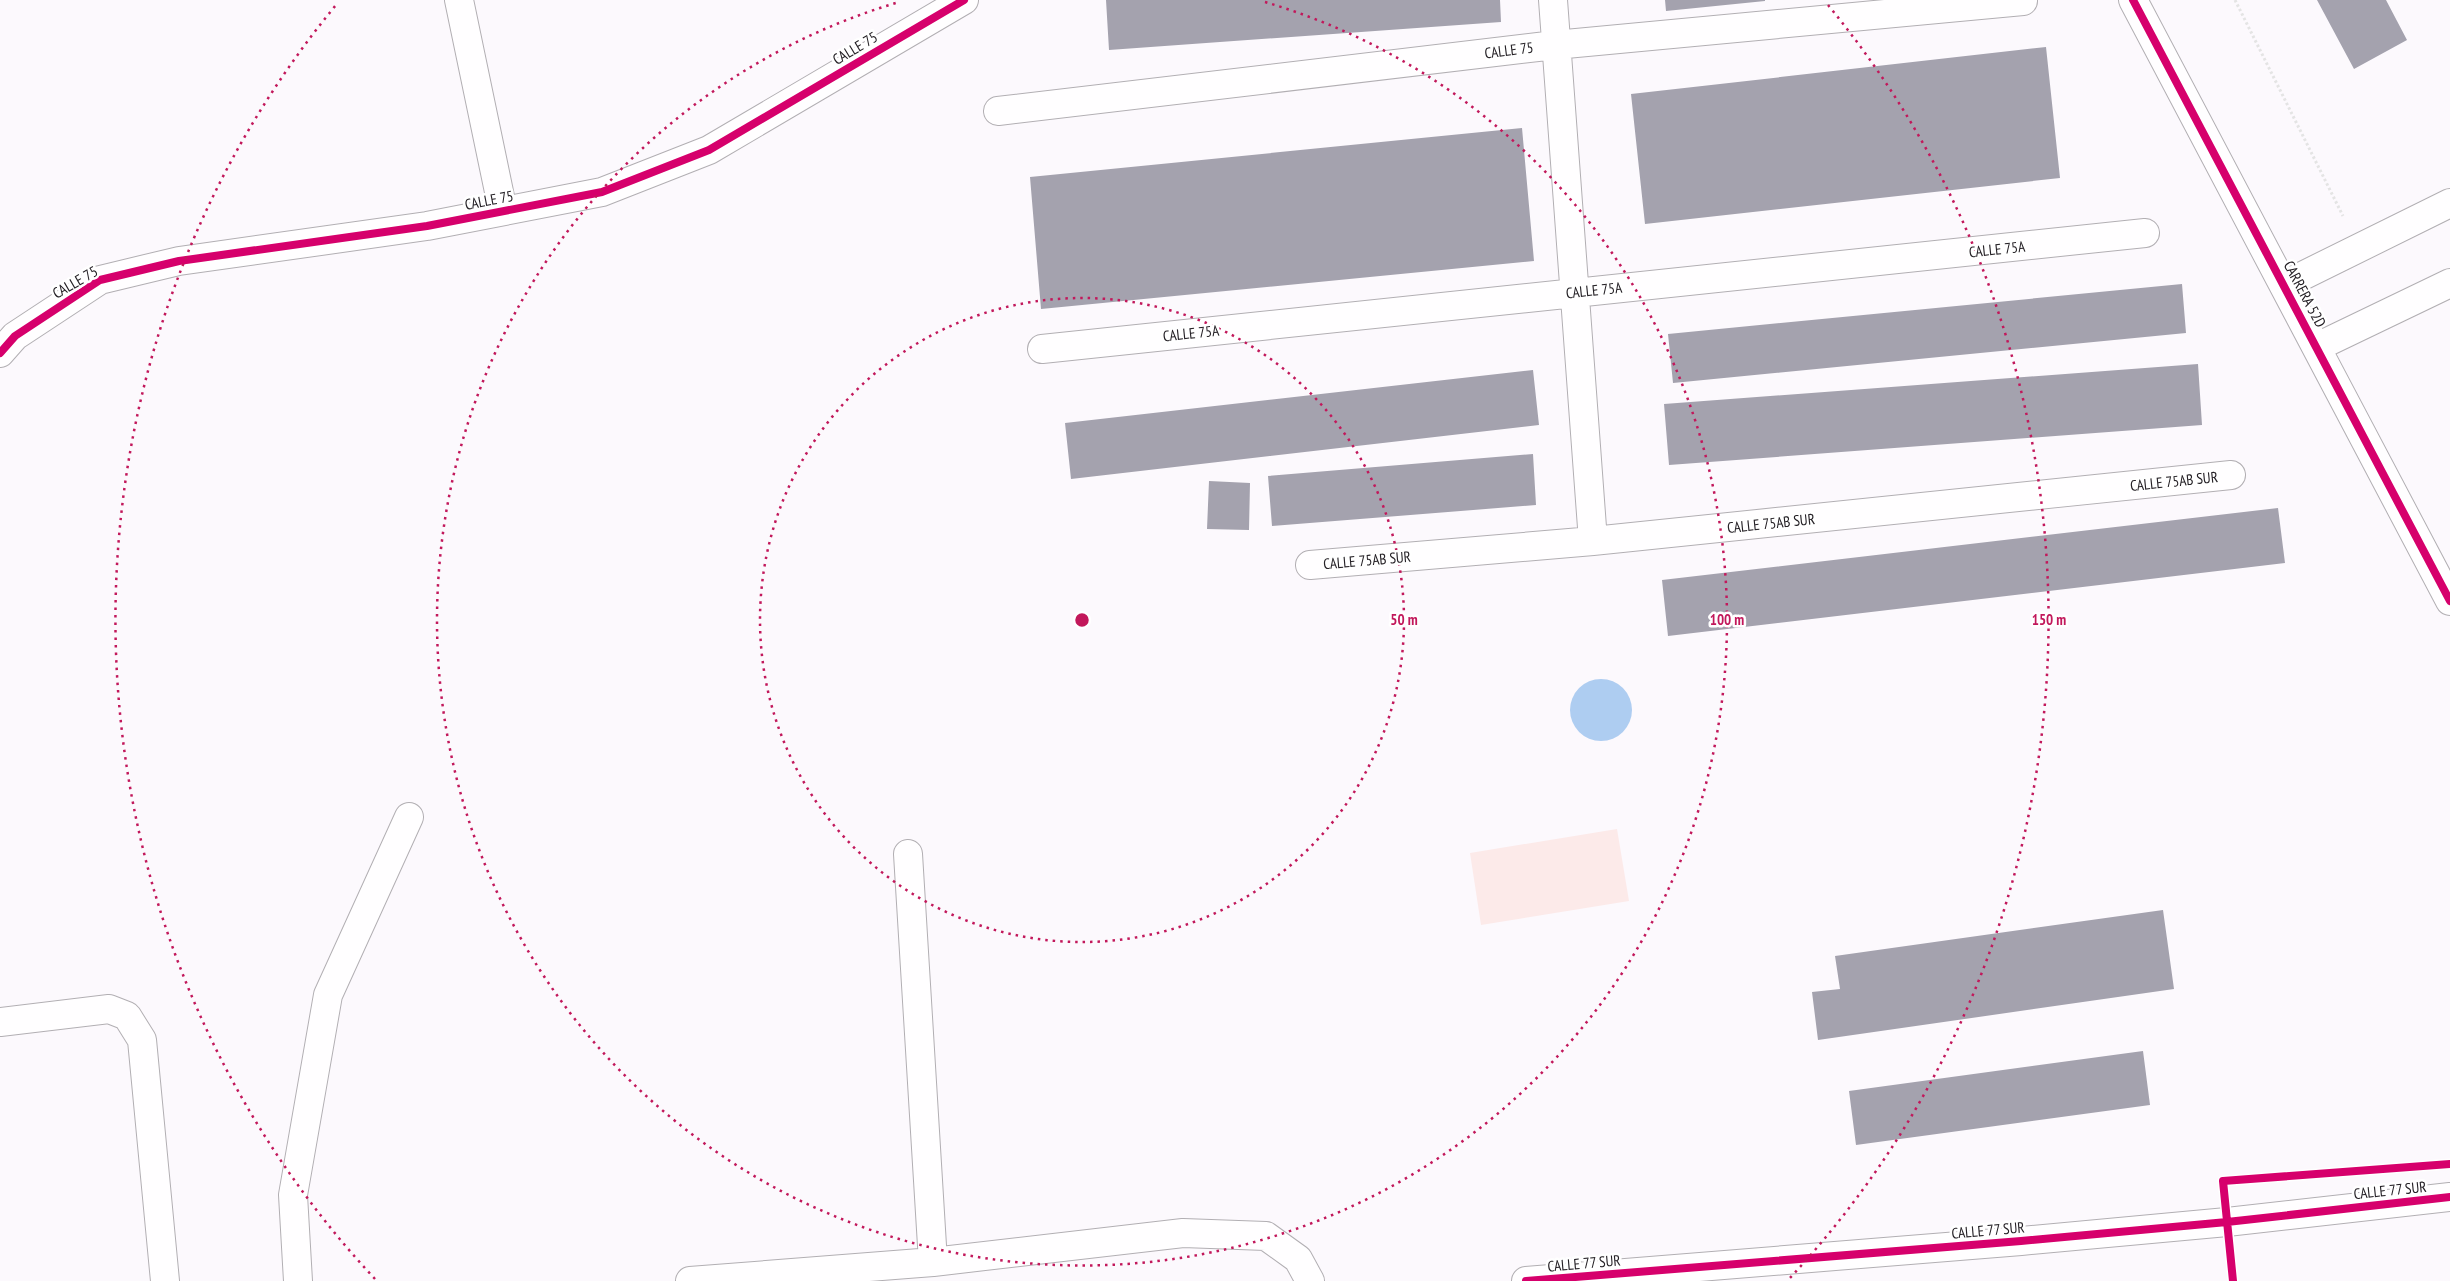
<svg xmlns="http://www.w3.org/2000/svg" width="2450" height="1281" viewBox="0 0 2450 1281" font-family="'PT Sans Narrow',sans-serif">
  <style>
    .green { fill: #fceae9 }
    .water { fill: #aecdf1 }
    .building { fill: #a4a2ae }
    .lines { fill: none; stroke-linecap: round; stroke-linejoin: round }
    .minor-casing { stroke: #b2afb3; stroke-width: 30 }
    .path { stroke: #e4e4e4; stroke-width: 3; stroke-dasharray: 2.5 2.5; stroke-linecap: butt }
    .minor { stroke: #fffeff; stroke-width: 28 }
    .cycleway-casing { stroke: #fff; stroke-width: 11 }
    .cycleway { stroke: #d6006c; stroke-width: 8 }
    .ring { fill: none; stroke: #c2185b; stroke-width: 2.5; stroke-dasharray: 2.5 5 }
    .labels { text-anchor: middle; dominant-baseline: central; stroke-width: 5; stroke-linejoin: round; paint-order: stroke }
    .street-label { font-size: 15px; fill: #252126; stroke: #fff }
    .centre { fill: #c2185b; stroke: #fff; stroke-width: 2.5 }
    .ring-label { font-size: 15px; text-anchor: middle; font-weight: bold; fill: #c2185b; stroke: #fff; stroke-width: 5; stroke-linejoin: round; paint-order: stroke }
  </style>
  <rect width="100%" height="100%" fill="#fcf9fd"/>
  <path class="green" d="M 1617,829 L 1629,901 L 1481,925 L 1470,853 Z"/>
  <path class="water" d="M1570 710a31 31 0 1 1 62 0a31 31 0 1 1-62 0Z"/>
  <path class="building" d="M 1106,0 L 1500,0 L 1501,22 L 1109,50 Z
    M 1665,0 L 1765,0 L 1765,1 L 1666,11 Z
    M 2317,0 L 2386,0 L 2407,40 L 2354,69 Z
    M 2046,47 L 2060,178 L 1645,224 L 1631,94 Z
    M 1522,128 L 1534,261 L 1041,309 L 1030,177 Z
    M 2182,284 L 2186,333 L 1673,383 L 1668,334 Z
    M 2198,364 L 2202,425 L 1669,465 L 1664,404 Z
    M 1533,370 L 1539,425 L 1071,479 L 1065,423 Z
    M 1533,454 L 1536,505 L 1272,526 L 1268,476 Z
    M 1209,481 L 1250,483 L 1249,530 L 1207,529 Z
    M 2278,508 L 2285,563 L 1668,636 L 1662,580 Z
    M 2163,910 L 2174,989 L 1818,1040 L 1812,992 L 1840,989 L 1835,956 Z
    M 2143,1051 L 2150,1105 L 1856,1145 L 1849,1091 Z"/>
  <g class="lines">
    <g class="minor-casing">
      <path id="minor" d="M 459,0 L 503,211
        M 1553,0 L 1593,541
        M 2133,0 L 2450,601
        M 998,111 L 1555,45 L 2023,1
        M 2284,285 L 2450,203
        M 2317,347 L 2450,283
        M 1042,349 L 2145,233
        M 0,353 L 15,336 L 100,280 L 179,261 L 427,226 L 602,192 L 709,150 L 964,0
        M 1310,565 L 1593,541 L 2231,475
        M 908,854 L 933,1262
        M 0,1022 L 109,1009 L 127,1016 L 142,1040 L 165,1281
        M 298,1281 L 293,1195 L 328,995 L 409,817
        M 690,1281 L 933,1262 L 1183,1233 L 1266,1236 L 1298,1259 L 1310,1281
        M 1526,1281 L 2021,1241 L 2227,1222 L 2450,1197"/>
    </g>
    <path class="path" d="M 2235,0 L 2343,216"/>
    <use href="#minor" class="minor"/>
    <g class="cycleway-casing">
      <path id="cycleway" d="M 2133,0 L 2450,601
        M 0,353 L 15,336 L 100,280 L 179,261 L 427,226 L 602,192 L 709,150 L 964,0
        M 1526,1281 L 2021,1241 L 2227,1222 L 2450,1197
        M 2233,1281 L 2223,1181 L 2450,1164"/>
    </g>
    <use href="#cycleway" class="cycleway"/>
  </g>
  <g class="ring">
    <circle cx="1082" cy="620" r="322"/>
    <path d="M1265 2A645 645 0 1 1 899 2"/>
    <path d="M375 1279A967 967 0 0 1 336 5M1828 5A967 967 0 0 1 1789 1279"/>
  </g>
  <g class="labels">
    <g class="street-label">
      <text transform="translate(855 48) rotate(-31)">CALLE 75</text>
      <text transform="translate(1509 50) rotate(-7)">CALLE 75</text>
      <text transform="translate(489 200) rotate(-11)">CALLE 75</text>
      <text transform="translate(1997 249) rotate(-6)">CALLE 75A</text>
      <text transform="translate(75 282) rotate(-30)">CALLE 75</text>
      <text transform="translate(1594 290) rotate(-6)">CALLE 75A</text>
      <text transform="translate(2305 294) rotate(62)">CARRERA 52D</text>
      <text transform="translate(1191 333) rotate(-6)">CALLE 75A</text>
      <text transform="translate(2174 481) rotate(-6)">CALLE 75AB SUR</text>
      <text transform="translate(1771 523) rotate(-6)">CALLE 75AB SUR</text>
      <text transform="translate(1367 560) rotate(-5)">CALLE 75AB SUR</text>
      <text transform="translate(2390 1190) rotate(-6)">CALLE 77 SUR</text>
      <text transform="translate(1988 1230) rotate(-5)">CALLE 77 SUR</text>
      <text transform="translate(1584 1263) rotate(-5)">CALLE 77 SUR</text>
    </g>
  </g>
  <circle cx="1082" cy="620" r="8" class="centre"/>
  <g class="ring-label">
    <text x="1404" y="625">50 m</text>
    <text x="1727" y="625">100 m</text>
    <text x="2049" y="625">150 m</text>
  </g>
</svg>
